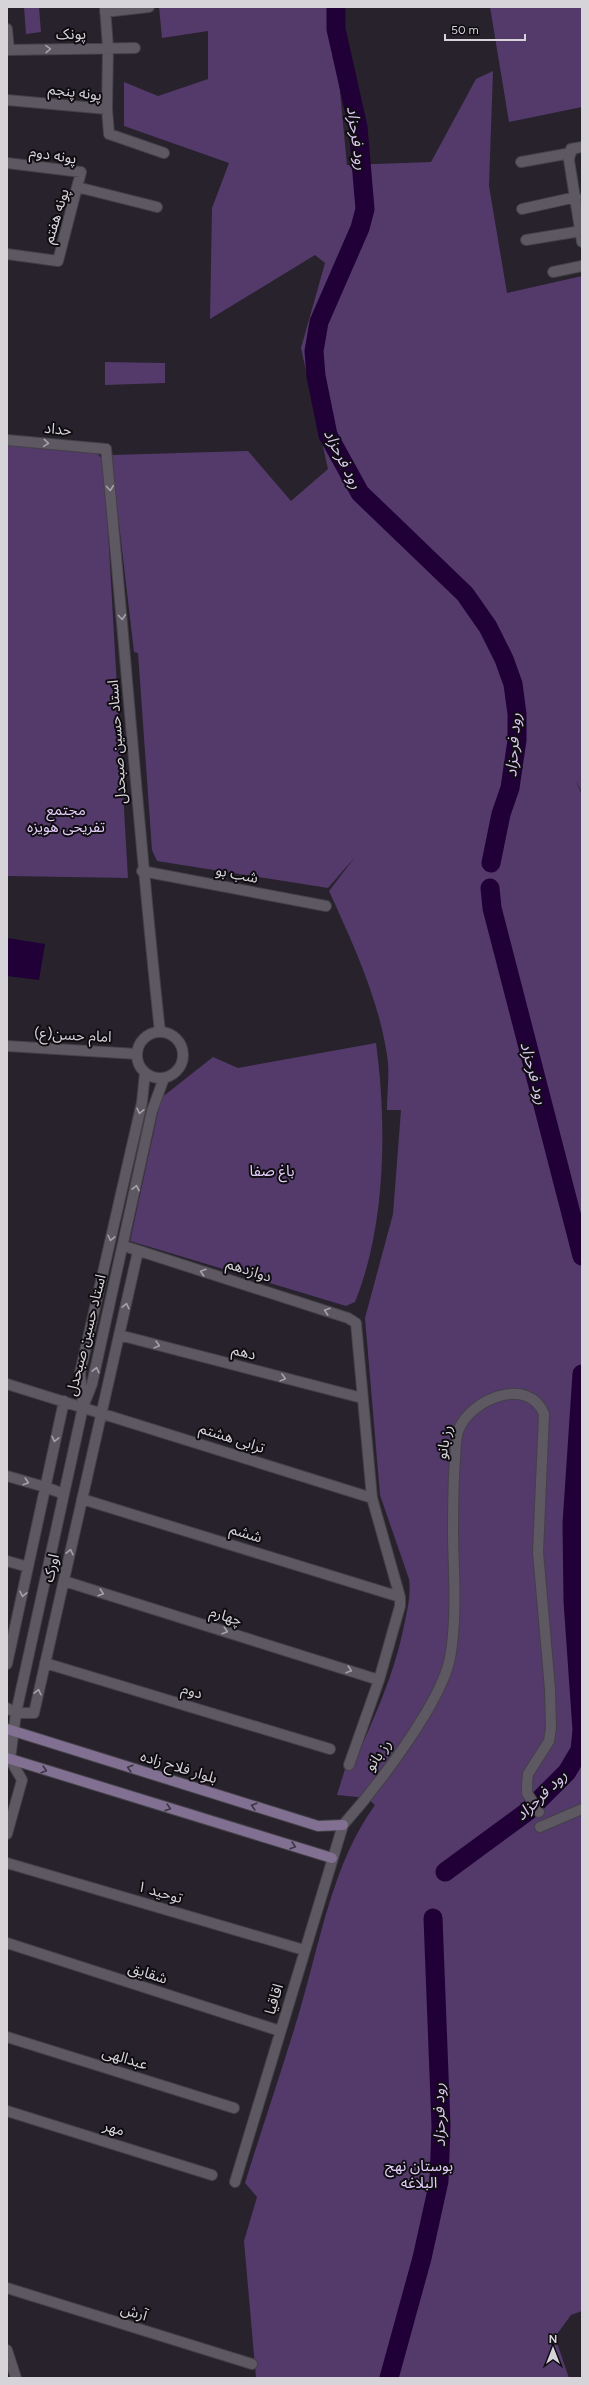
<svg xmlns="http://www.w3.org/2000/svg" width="589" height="2385" viewBox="0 0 589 2385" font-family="Figtree,'Noto Sans Arabic',sans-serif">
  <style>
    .green { fill: #533a6b }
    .water { fill: #210037 }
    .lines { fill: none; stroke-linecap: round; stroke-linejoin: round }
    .river { stroke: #210037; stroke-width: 19 }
    .minor-casing { stroke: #434047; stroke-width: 12 }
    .tertiary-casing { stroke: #434047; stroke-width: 12 }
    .secondary-casing { stroke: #434047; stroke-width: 12 }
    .minor { stroke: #5d5862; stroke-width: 10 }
    .tertiary { stroke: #5d5862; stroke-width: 10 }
    .secondary { stroke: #817091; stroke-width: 10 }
    .oneway { stroke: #a6a2a9 }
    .oneway2 { stroke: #3d3544 }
    .labels { text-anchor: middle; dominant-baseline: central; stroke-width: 4; stroke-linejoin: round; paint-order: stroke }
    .street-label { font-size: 15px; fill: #d6d3d9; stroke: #0f0d11 }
    .park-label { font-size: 15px; fill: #e3cef9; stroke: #0f0d11 }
    .water-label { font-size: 16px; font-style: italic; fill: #dac6f0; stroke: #0f0d11 }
  </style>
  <rect width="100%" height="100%" fill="#27222b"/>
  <path class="green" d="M 24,7 L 39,7 L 41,32 L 26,34 Z
    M 159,7 L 332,7 L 347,165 L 431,162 L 476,79 L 493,71 L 489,186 L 507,293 L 582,276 L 582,792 L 575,780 L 582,794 L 582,2311 L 571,2315 L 555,2337 L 569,2378 L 256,2378 L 244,2241 L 257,2197 L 245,2183 C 263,2124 284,2065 301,2006 C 321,1938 333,1863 375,1805 L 367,1798 L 337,1795 L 345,1769 L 352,1768 C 373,1720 395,1674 405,1621 C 408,1607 411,1594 409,1579 L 380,1495 L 365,1318 L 393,1214 L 401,1110 L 387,1110 C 387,1092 390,1072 387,1055 C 378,997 353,944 329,891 L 355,857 L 328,888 L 157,861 L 152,850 L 138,653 L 134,652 L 111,455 L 248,451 L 291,501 L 328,469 L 301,348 L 325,263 L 315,255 L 210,319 L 212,208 L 229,163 L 124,126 L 124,82 L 158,96 L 208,79 L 208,31 L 162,38 Z
    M 490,7 L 582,7 L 582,107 L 509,122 Z
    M 105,362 L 165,363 L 165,383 L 105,385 Z
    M 7,444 L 95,451 L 104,461 L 128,878 L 7,876 Z
    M 376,1043 C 387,1124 386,1226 355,1302 L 346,1306 L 130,1241 L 161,1098 L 213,1057 L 238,1068 Z"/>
  <path class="water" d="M 7,938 L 45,944 L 39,980 L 7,976 Z"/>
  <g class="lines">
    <path class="river" d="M 336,7 L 336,29 L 358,127 L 365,209 L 360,228 L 319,322 L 314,351 L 316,376 L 328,435 L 360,493 L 465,594 L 488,627 L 504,659 L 513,684 L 517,714 L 517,740 L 510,788 L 501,814 L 491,863
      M 490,888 L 492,908 L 582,1256
      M 445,1872 L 528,1811 L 567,1772 L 580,1750 L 582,1730 L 573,1601 L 572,1524 L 582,1374
      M 389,2378 L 422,2258 L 439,2181 L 441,2126 L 433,1918"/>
    <g class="minor-casing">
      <path id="minor" d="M 105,7 L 108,48 L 107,109 L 109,134 L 164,153
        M 105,12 L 149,7
        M 7,29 L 9,50
        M 7,50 L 135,48
        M 7,100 L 107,109
        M 582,147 L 571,149 L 569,160 L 582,242
        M 521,162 L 571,153
        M 7,163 L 81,172 L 77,187
        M 522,209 L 576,197
        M 526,240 L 581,231
        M 7,254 L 58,261 L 77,187 L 157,207
        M 553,272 L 582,266
        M 7,440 L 106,449
        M 142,871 L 326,906
        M 124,1246 L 348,1318 L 356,1323 L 372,1498 L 400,1597 L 400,1606 L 379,1680 L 349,1765
        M 119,1335 L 362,1398
        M 7,1384 L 372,1498
        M 7,1476 L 45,1487
        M 82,1499 L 400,1597
        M 7,1561 L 28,1567
        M 64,1581 L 379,1680
        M 45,1663 L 330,1749
        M 7,1664 L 64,1401
        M 7,1708 L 16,1713 L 34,1713 L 138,1251
        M 540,1827 L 582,1809
        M 7,1863 L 304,1950
        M 7,1943 L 280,2031
        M 7,2037 L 234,2108
        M 7,2111 L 212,2175
        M 235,2182 L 343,1825 C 375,1789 441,1704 450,1658 C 457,1619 454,1577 453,1537 C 453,1511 453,1485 455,1459 C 456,1450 455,1438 459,1429 C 472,1398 529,1376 544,1414 L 538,1552 L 550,1689 L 551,1728 L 549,1741 L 528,1774 L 527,1784 L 527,1793 L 539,1812
        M 7,2288 L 252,2364"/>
    </g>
    <g class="tertiary-casing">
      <path id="tertiary" d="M 106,449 C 125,643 139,838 160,1032
        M137 1055a23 23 0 1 1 46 0a23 23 0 1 1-46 0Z
        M 7,1046 L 137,1054
        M 83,1405 L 80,1373 L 142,1102 L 145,1073
        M 45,1487 L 64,1494
        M 10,1759 L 16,1713 L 83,1407 L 92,1384 L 152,1111 L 164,1078
        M 7,1834 L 22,1780 L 10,1759
        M 7,2350 L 16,2378"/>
    </g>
    <g class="secondary-casing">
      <path id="secondary" d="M 7,1729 L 318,1826 L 343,1825
        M 7,1758 L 332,1858"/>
    </g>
    <use href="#minor" class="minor"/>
    <use href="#tertiary" class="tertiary"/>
    <use href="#secondary" class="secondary"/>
  </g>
  <defs><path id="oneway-chevron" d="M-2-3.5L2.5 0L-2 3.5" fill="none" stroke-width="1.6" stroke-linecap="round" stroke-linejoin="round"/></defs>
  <g class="oneway">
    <use href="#oneway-chevron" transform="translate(48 49) rotate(-1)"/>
    <use href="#oneway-chevron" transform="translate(46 443) rotate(5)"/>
    <use href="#oneway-chevron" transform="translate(110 488) rotate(85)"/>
    <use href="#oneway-chevron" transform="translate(122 617) rotate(85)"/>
    <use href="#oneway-chevron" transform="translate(140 1111) rotate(103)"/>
    <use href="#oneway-chevron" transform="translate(136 1188) rotate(-78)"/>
    <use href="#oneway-chevron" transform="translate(111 1238) rotate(103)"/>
    <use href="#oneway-chevron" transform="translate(203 1272) rotate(-162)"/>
    <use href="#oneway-chevron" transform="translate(126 1306) rotate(-77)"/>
    <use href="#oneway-chevron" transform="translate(327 1311) rotate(-162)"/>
    <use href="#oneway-chevron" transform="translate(157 1345) rotate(15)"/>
    <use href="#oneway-chevron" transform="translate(96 1370) rotate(-77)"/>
    <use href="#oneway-chevron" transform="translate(283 1378) rotate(15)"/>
    <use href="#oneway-chevron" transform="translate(55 1439) rotate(103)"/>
    <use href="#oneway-chevron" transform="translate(26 1482) rotate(17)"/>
    <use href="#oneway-chevron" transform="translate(70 1552) rotate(-77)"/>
    <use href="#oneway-chevron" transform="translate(101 1593) rotate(17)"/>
    <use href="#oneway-chevron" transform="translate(23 1594) rotate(102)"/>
    <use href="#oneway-chevron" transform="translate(225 1631) rotate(18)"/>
    <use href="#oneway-chevron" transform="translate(349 1670) rotate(18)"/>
    <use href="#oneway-chevron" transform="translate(38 1692) rotate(-77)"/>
  </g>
  <g class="oneway2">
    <use href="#oneway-chevron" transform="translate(130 1768) rotate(-163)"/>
    <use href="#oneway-chevron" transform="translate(44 1770) rotate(17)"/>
    <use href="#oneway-chevron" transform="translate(254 1806) rotate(-163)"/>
    <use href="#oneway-chevron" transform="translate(168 1808) rotate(17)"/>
    <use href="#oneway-chevron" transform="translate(293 1846) rotate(17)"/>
  </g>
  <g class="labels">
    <g class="street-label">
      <text transform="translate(71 34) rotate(-1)">پونک</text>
      <text transform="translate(75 92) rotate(7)">پونه پنجم</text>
      <text transform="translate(53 155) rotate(9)">پونه دوم</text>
      <text transform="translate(56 216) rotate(-73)">پونه هفتم</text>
      <text transform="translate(58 429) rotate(5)">حداد</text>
      <text transform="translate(117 742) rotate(-94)">استاد حسین صبحدل</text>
      <text transform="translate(237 874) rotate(11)">شب بو</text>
      <text transform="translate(73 1035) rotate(3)">امام حسن(ع)</text>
      <text transform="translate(249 1270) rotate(18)">دوازدهم</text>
      <text transform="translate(86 1335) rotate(-76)">استاد حسین صبحدل</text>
      <text transform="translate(244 1352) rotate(15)">دهم</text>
      <text transform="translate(232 1438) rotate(18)">ترابی هشتم</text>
      <text transform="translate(444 1442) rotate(-80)">رز بانو</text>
      <text transform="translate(246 1533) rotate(17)">ششم</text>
      <text transform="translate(51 1568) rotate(-77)">اورک</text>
      <text transform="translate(226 1616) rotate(18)">چهارم</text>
      <text transform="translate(192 1691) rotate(17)">دوم</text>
      <text transform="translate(378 1755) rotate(-55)">رز بانو</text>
      <text transform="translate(179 1767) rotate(17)">بلوار فلاح زاده</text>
      <text transform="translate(160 1892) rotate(16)">توحید ۱</text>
      <text transform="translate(148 1973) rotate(18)">شقایق</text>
      <text transform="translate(274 1999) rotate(-73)">اقاقیا</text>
      <text transform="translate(125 2058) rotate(17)">عبدالهی</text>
      <text transform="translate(114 2128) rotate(17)">مهر</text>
      <text transform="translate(134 2312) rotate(17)">آرش</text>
    </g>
    <g class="park-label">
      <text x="66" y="810">مجتمع<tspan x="66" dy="17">تفریحی هویزه</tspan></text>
      <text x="272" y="1171">باغ صفا</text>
      <text x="419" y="2166">بوستان نهج<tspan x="419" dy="17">البلاغه</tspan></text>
    </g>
    <g class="water-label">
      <text transform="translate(357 138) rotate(82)">رود فرحزاد</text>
      <text transform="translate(343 459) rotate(63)">رود فرحزاد</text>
      <text transform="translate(513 745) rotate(-86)">رود فرحزاد</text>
      <text transform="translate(534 1073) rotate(75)">رود فرحزاد</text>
      <text transform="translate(541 1795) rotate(-44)">رود فرحزاد</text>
      <text transform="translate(439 2115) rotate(-91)">رود فرحزاد</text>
    </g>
  </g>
  <rect width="589" height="2385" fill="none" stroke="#d6d3d9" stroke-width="16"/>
  <g transform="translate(553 2349)" stroke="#0f0d11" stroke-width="3" paint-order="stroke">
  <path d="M0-3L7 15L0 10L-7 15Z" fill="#d6d3d9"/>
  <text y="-6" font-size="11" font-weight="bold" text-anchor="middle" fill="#d6d3d9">N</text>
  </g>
  <path d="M445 34v6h80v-6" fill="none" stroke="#d6d3d9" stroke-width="2"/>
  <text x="451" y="34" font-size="12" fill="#d6d3d9" stroke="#0f0d11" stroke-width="3" paint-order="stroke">50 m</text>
</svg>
